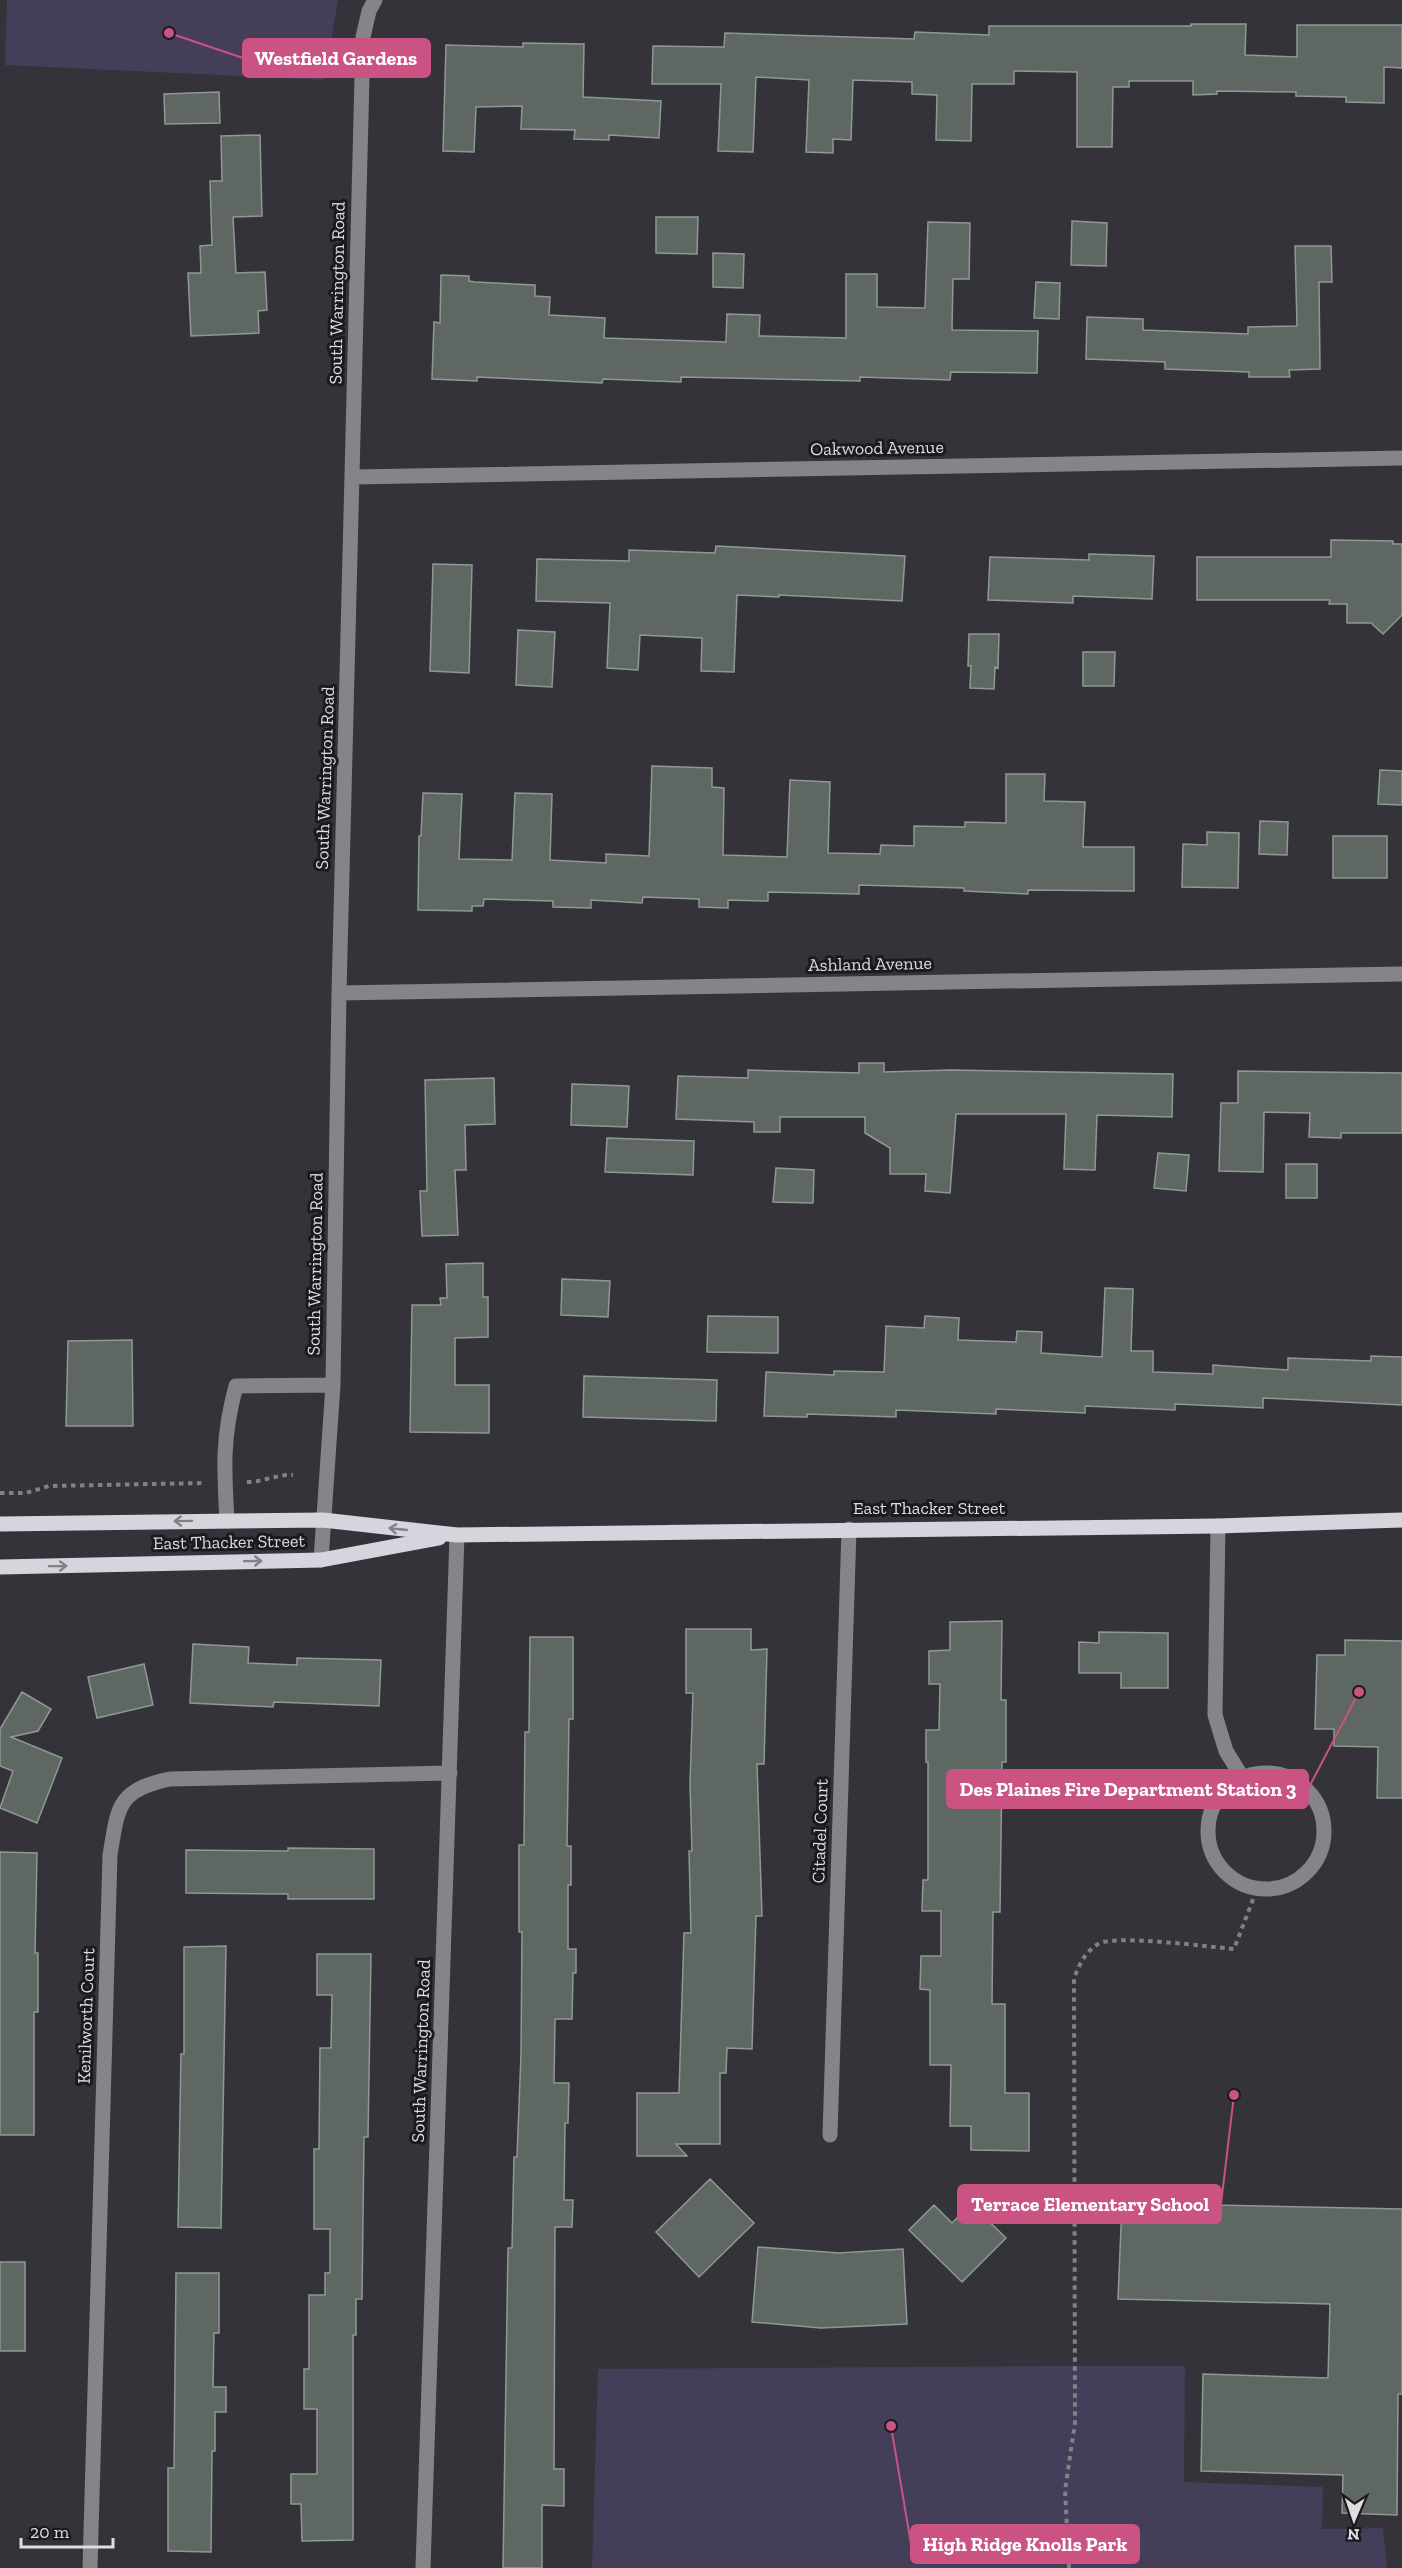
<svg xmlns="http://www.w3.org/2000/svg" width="1402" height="2568" viewBox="0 0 1402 2568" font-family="'Zilla Slab',serif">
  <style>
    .green { fill: #443e58 }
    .building { fill: #5e6762; stroke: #8f9994; stroke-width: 1.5 }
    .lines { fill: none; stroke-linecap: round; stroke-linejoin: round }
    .path { stroke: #818187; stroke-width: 4; stroke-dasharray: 4.5 4.5; stroke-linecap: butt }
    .minor { stroke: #858488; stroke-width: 15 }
    .major { stroke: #d6d4dd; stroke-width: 15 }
    .oneway { stroke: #828187 }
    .labels { text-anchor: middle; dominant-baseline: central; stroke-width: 6; stroke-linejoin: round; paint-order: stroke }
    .street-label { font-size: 18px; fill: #dddde2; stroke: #1b1b1e }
    .leader { fill: none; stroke: #ca5384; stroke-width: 2 }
    .callout-dot { fill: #ca5384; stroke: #1b1b1e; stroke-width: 2 }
    .callout { fill: #ca5384; stroke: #ca5384; stroke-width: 2 }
    .callout-label { font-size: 20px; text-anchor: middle; font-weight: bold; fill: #fff }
  </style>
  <rect width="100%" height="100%" fill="#34333a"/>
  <path class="green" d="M 7,0 L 338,0 L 324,80 L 5,65 Z
    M 1059,2366 L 1185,2366 L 1184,2482 L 1323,2487 L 1322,2529 L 1383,2528 L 1387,2568 L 592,2568 L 598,2369 Z"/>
  <path class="building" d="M 1191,24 L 1246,24 L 1245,55 L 1297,57 L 1297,25 L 1402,25 L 1402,68 L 1384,67 L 1384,103 L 1346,102 L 1346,97 L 1296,96 L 1296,92 L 1217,91 L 1217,94 L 1193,95 L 1193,81 L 1129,81 L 1129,87 L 1113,87 L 1112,147 L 1077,147 L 1077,72 L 1014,71 L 1014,84 L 972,84 L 971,141 L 936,140 L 937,95 L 912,94 L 912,82 L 853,80 L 851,140 L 833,139 L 833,153 L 806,152 L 809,80 L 756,77 L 753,152 L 718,151 L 721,84 L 652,84 L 653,46 L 724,47 L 725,33 L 914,39 L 915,32 L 989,35 L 989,26 L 1191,26 Z
    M 523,43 L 584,44 L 583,97 L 661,101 L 659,138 L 609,135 L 609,140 L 574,139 L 575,130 L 521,129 L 522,106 L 476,107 L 474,152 L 443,151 L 446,45 L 523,47 Z
    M 219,92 L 220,123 L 165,124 L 164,94 Z
    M 260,135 L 262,216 L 233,217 L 236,273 L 265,272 L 267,310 L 258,311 L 259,333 L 191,336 L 188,273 L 201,273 L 200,246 L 212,245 L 210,181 L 222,181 L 221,136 Z
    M 656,217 L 698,217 L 697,254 L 656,253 Z
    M 1072,221 L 1107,223 L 1106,266 L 1071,265 Z
    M 928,222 L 970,223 L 969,279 L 953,279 L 952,330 L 1038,331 L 1037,373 L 951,372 L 950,380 L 860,377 L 860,381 L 681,377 L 681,382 L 603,379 L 602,383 L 477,377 L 477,381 L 432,379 L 434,322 L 440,323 L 441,275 L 469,276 L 469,281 L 475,282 L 535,285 L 535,296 L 550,297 L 549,315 L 605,318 L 604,338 L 726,342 L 727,314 L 760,315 L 759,336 L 846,338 L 846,274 L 877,274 L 877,307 L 925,308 Z
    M 1295,246 L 1331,246 L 1332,282 L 1319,282 L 1320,369 L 1289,370 L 1290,377 L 1249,377 L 1249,372 L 1165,369 L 1165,362 L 1086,359 L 1087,317 L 1143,319 L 1143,330 L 1248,334 L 1248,327 L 1297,326 Z
    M 713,253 L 744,254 L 743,288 L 713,287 Z
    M 1036,282 L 1060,283 L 1059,319 L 1034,318 Z
    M 1331,540 L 1393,541 L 1393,544 L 1402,544 L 1402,615 L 1383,634 L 1371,623 L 1347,623 L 1347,604 L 1329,604 L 1330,600 L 1197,600 L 1197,557 L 1331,557 Z
    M 716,546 L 905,556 L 902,601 L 779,595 L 779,597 L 737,595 L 734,672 L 701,671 L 702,638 L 640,635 L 638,670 L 607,668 L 610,603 L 536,601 L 537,559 L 629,561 L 629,550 L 715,553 Z
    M 1089,554 L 1154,556 L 1152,599 L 1073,596 L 1073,603 L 988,600 L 990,557 L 1089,560 Z
    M 433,564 L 472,565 L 469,673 L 430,671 Z
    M 518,630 L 555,632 L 552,687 L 516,685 Z
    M 969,634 L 999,634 L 998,668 L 995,667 L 994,689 L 970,688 L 971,666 L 968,666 Z
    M 1083,652 L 1115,652 L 1114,686 L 1083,686 Z
    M 652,766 L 712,768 L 712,787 L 724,788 L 723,855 L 787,857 L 790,780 L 830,782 L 828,853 L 880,854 L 881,845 L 914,846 L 914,826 L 965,827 L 965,822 L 1006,823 L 1006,774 L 1045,774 L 1044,801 L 1085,802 L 1083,847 L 1134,847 L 1134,891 L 1028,890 L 1028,894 L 964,891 L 964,888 L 859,885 L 859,894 L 768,892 L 768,901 L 728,900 L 728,908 L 699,907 L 699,899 L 643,897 L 642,903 L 591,900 L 591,908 L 553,907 L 553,901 L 484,899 L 483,906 L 472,906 L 472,911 L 418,910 L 419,836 L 421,836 L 423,793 L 462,794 L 459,859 L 512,860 L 515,793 L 552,794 L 550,860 L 606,863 L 606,854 L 649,856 Z
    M 1380,770 L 1402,771 L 1402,805 L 1378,804 Z
    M 1260,821 L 1288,822 L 1287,855 L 1259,854 Z
    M 1207,832 L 1239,833 L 1238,888 L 1182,887 L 1183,844 L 1207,845 Z
    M 1333,836 L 1387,836 L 1387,878 L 1333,878 Z
    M 859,1063 L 884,1063 L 884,1072 L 951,1070 L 1173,1074 L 1172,1117 L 1097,1115 L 1095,1170 L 1064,1169 L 1066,1114 L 956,1114 L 950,1193 L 925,1191 L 926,1174 L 890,1174 L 890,1148 L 865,1133 L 865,1117 L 780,1117 L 780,1132 L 754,1132 L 754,1122 L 676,1119 L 678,1076 L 748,1078 L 748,1070 L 859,1073 Z
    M 1238,1071 L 1402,1073 L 1402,1133 L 1341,1133 L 1341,1138 L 1309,1137 L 1310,1113 L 1264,1112 L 1263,1172 L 1219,1171 L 1221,1103 L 1238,1103 Z
    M 494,1078 L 495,1124 L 465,1125 L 466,1170 L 455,1170 L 458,1235 L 422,1236 L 420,1191 L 427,1191 L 425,1080 Z
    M 572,1084 L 629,1086 L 627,1127 L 571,1125 Z
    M 607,1138 L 694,1141 L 693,1175 L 605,1172 Z
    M 1158,1153 L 1189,1155 L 1186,1191 L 1154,1188 Z
    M 1286,1164 L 1317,1164 L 1317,1198 L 1286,1198 Z
    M 776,1168 L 814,1170 L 813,1203 L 773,1202 Z
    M 483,1263 L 483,1297 L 488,1297 L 488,1337 L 455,1338 L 455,1385 L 489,1385 L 489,1433 L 410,1432 L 412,1305 L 441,1305 L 440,1298 L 447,1298 L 446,1264 Z
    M 562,1279 L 610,1281 L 608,1317 L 561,1315 Z
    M 1105,1288 L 1133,1289 L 1131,1351 L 1153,1351 L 1153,1372 L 1213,1374 L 1213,1365 L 1288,1370 L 1288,1358 L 1371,1361 L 1371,1356 L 1402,1357 L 1402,1405 L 1263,1398 L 1263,1408 L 1175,1404 L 1175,1410 L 1085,1406 L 1085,1413 L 996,1409 L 996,1414 L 896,1410 L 896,1417 L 807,1414 L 807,1417 L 764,1416 L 766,1372 L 834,1375 L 834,1371 L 884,1372 L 886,1326 L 924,1328 L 925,1316 L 959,1318 L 958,1340 L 1016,1342 L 1017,1331 L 1042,1332 L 1041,1353 L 1102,1357 Z
    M 708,1316 L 778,1317 L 778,1353 L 707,1352 Z
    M 132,1340 L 133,1426 L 66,1426 L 68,1341 Z
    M 584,1376 L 717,1380 L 716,1421 L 583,1417 Z
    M 1002,1621 L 1001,1700 L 1006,1700 L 1006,1762 L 1002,1762 L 1000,1912 L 993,1912 L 992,2004 L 1005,2004 L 1005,2093 L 1029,2093 L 1029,2151 L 971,2150 L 971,2126 L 950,2126 L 951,2065 L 930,2065 L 930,1990 L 920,1989 L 921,1956 L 941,1956 L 941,1911 L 922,1911 L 923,1880 L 928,1880 L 928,1762 L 926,1762 L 926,1730 L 939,1730 L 940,1684 L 929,1684 L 929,1651 L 950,1650 L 950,1622 Z
    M 686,1629 L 751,1629 L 751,1650 L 767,1649 L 764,1764 L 757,1764 L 762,1916 L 756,1916 L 752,2049 L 727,2048 L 726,2073 L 720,2073 L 720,2144 L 676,2144 L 687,2156 L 637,2156 L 637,2093 L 679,2093 L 684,1933 L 691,1933 L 689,1851 L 692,1851 L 690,1784 L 693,1693 L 686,1693 Z
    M 1099,1632 L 1168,1633 L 1168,1688 L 1121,1688 L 1121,1673 L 1079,1673 L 1079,1642 L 1099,1643 Z
    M 530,1637 L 573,1637 L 573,1719 L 569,1719 L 567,1846 L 571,1846 L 571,1885 L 568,1885 L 568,1949 L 576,1949 L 576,1973 L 573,1973 L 572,2019 L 555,2019 L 554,2083 L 569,2083 L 568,2123 L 565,2123 L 564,2200 L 573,2200 L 572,2227 L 555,2227 L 554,2469 L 564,2469 L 564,2506 L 542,2505 L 542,2568 L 503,2568 L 508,2248 L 512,2248 L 514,2157 L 517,2157 L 521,2054 L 522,1932 L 519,1932 L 519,1845 L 524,1845 L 525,1732 L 529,1732 Z
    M 1345,1640 L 1402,1641 L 1402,1798 L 1377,1798 L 1378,1747 L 1334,1746 L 1334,1729 L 1315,1729 L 1317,1655 L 1345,1655 Z
    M 193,1644 L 249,1647 L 248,1663 L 297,1665 L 297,1658 L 381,1660 L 379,1706 L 274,1702 L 273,1707 L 190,1703 Z
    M 144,1664 L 153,1705 L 97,1718 L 88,1677 Z
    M 22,1692 L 51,1709 L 38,1731 L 11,1737 L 62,1758 L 37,1823 L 0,1808 L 13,1771 L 0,1766 L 0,1729 Z
    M 288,1848 L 374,1849 L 374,1899 L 288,1899 L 288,1894 L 186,1893 L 186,1850 L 288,1851 Z
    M 0,1852 L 37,1853 L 35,1953 L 38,1953 L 38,2012 L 34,2012 L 34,2135 L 0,2135 Z
    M 226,1946 L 221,2228 L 178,2227 L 181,2054 L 184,2054 L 184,1947 Z
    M 317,1954 L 371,1954 L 368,2137 L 364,2137 L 362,2299 L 356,2299 L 356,2335 L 353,2335 L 353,2540 L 302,2541 L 301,2504 L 291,2504 L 291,2474 L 317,2474 L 317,2409 L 304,2409 L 304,2369 L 309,2369 L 309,2295 L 325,2295 L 325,2273 L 330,2273 L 330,2229 L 314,2229 L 314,2149 L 319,2149 L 320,2048 L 331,2048 L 332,1995 L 317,1995 Z
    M 710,2179 L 754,2223 L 699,2277 L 656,2232 Z
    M 1122,2203 L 1402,2209 L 1402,2394 L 1398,2394 L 1397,2515 L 1342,2513 L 1343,2475 L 1201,2471 L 1203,2374 L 1328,2378 L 1330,2304 L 1118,2299 Z
    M 971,2204 L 1006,2238 L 962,2282 L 909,2230 L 934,2205 L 952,2223 Z
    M 758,2247 L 839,2253 L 903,2249 L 907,2324 L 821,2328 L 752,2322 Z
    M 0,2262 L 25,2262 L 25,2351 L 0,2351 Z
    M 176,2273 L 219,2273 L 219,2333 L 214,2333 L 213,2387 L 226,2387 L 226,2412 L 215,2412 L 215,2451 L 212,2451 L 211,2552 L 168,2551 L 168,2468 L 174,2468 Z"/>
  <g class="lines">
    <path class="path" d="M 247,1482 C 263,1482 278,1474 293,1475
      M 0,1493 L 26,1493 L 49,1486 L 204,1483
      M 1069,2568 L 1065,2490 L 1075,2423 L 1074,1978 C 1080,1964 1084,1953 1098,1944 C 1114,1934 1210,1947 1234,1949 L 1257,1889"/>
    <path class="minor" d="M 353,477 L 1402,458
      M 339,993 L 1402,974
      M 227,1521 C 224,1469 222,1437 236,1386 L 333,1385
      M 1218,1526 L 1215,1715 L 1226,1751 L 1242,1777
      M 321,1560 L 333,1385 L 339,993 L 363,37 L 369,11 L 375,0
      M1208 1831a58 58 0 1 1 116 0a58 58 0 1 1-116 0Z
      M 830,2135 L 849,1529
      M 90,2568 L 110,1855 C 118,1807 117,1790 170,1779 L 450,1773
      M 423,2568 L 457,1535"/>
    <path class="major" d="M 0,1524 L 323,1520 L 457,1535 L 1218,1526 L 1402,1520
      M 0,1567 L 321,1560 L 439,1538"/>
  </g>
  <defs><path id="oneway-shaft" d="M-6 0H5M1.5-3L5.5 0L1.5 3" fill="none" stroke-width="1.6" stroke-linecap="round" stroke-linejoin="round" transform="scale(1.5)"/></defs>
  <g class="oneway">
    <use href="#oneway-shaft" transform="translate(183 1521) rotate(179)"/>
    <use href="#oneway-shaft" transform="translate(398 1529) rotate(-174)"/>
    <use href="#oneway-shaft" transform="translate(253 1561) rotate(-1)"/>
    <use href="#oneway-shaft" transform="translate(58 1566) rotate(-1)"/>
  </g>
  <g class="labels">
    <g class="street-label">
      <text transform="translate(337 293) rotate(-89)">South Warrington Road</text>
      <text transform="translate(877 448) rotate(-1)">Oakwood Avenue</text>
      <text transform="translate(325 778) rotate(-88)">South Warrington Road</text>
      <text transform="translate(870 964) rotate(-1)">Ashland Avenue</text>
      <text transform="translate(315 1264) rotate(-89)">South Warrington Road</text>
      <text x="929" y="1508">East Thacker Street</text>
      <text transform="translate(229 1542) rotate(-1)">East Thacker Street</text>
      <text transform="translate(820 1831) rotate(-88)">Citadel Court</text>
      <text transform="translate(86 2016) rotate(-88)">Kenilworth Court</text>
      <text transform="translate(421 2051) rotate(-88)">South Warrington Road</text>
    </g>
  </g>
  <path class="leader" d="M169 33L243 58M1359 1692L1308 1789M1234 2095L1221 2204M891 2426L911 2544"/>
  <g class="callout-dot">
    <circle cx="169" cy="33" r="6"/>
    <circle cx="1359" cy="1692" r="6"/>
    <circle cx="1234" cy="2095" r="6"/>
    <circle cx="891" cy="2426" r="6"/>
  </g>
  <g class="callout">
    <rect x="243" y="39" width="187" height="38" rx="6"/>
    <rect x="947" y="1770" width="361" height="38" rx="6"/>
    <rect x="958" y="2185" width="263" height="38" rx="6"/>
    <rect x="911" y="2525" width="228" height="38" rx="6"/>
  </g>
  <g class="callout-label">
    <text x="336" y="65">Westfield Gardens</text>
    <text x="1128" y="1796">Des Plaines Fire Department Station 3</text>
    <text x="1090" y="2211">Terrace Elementary School</text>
    <text x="1025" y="2551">High Ridge Knolls Park</text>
  </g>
  <g transform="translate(1354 2520) rotate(182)" stroke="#1b1b1e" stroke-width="4.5" paint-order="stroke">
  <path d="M0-4.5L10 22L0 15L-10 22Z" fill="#dddde2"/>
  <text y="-9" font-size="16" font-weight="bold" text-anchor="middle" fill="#dddde2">N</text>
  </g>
  <path d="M21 2538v9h92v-9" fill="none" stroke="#dddde2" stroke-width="3"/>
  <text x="30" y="2538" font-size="18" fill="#dddde2" stroke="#1b1b1e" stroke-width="4.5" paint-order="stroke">20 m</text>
</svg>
